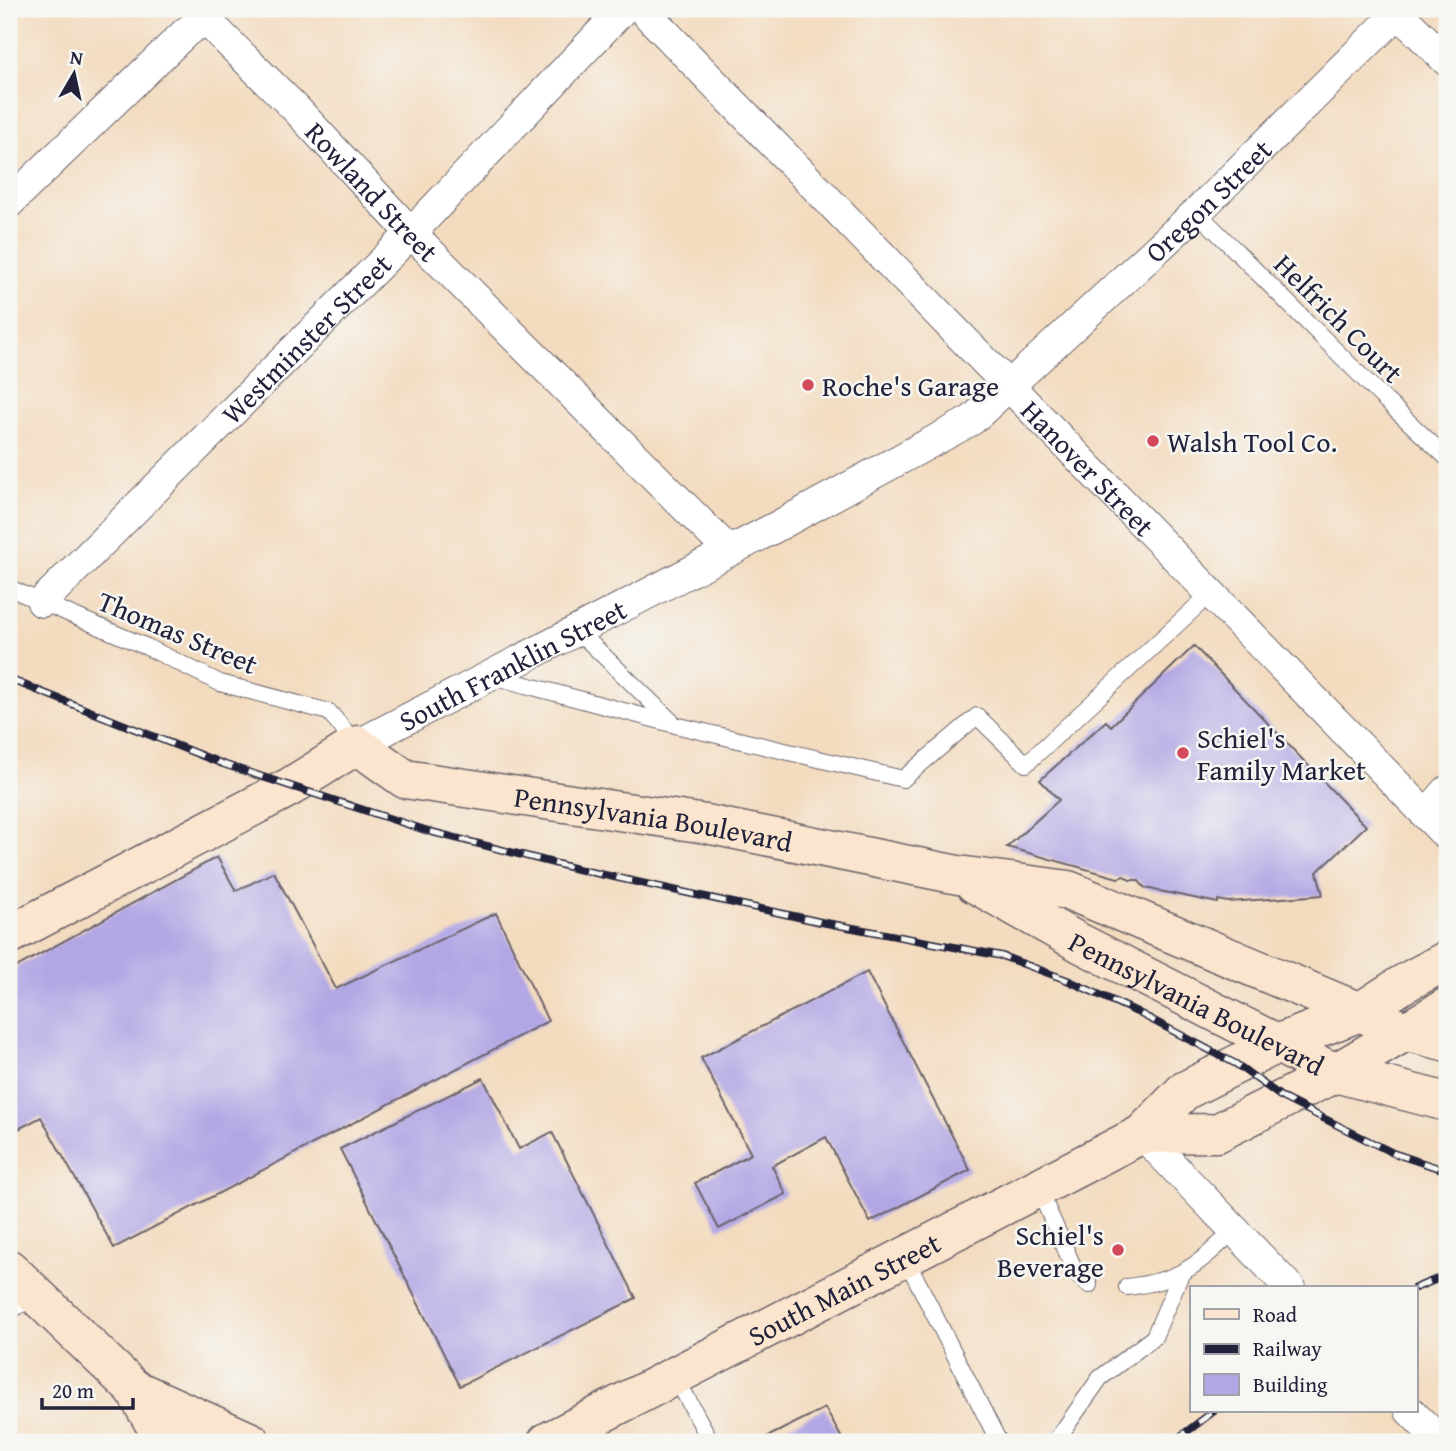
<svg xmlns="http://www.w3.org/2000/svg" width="1456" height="1451" viewBox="0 0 1456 1451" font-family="'Gentium Book Plus',serif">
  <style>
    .building { fill: #b2a7e4 }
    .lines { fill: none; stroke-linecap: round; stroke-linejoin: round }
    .lane-casing { stroke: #6b6369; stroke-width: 18 }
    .street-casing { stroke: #6b6369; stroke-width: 32 }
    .secondary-casing { stroke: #6b6369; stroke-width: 41 }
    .lane { stroke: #fff; stroke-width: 16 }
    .street { stroke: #fff; stroke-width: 30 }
    .secondary { stroke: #fbe5cf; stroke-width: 38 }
    .rail-casing { stroke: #22223b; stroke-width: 8 }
    .rail { stroke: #f6f6f2; stroke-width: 5; stroke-dasharray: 16; stroke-linecap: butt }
    .poi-dot { fill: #d1495b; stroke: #f6f6f2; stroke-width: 2.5 }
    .labels { text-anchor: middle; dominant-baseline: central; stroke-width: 5; stroke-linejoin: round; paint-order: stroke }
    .street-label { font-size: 28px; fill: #22223b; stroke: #f6f6f2 }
    .poi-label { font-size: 28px; fill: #22223b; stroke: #f6f6f2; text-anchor: start }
  </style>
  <rect width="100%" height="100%" fill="#f6f6f2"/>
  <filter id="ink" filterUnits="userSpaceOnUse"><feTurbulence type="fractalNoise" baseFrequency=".0143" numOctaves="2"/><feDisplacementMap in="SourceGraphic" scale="14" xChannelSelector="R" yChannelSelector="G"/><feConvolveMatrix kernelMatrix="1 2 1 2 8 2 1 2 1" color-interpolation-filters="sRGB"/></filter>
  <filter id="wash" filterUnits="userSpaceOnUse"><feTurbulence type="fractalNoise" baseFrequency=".00686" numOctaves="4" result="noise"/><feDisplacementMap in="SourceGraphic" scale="28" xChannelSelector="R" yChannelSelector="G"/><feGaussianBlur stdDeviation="1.57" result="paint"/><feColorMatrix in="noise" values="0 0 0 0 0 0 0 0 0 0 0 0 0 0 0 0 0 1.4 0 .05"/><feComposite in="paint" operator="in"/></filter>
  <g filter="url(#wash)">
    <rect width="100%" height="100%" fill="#f3dbbf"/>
    <g id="blocks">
      <path class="building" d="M 1194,646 L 1366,826 L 1317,872 L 1323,895 L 1228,902 L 1218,900 L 1218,903 L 1145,888 L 1138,880 L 1130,880 L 1124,876 L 1118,878 L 1007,847 L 1059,800 L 1040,780 L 1106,721 L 1111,726 Z
        M 217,857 L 236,891 L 274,872 L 336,989 L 496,913 L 548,1021 L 114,1248 L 41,1117 L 9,1134 L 9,971 Z
        M 867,972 L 970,1170 L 870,1222 L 826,1137 L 772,1166 L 786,1194 L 719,1229 L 695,1183 L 751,1154 L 701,1058 Z
        M 483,1078 L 519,1149 L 552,1132 L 636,1298 L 460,1386 L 340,1149 Z
        M 825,1408 L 844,1442 L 757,1442 Z"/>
    </g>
  </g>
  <g filter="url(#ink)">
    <use href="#blocks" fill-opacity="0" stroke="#6b6369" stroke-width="2"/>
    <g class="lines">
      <g class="lane-casing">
        <path id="lane" d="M 1197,212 L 1382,397 L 1447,458
          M 9,588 L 147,647 L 220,683 L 329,712 L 357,745
          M 576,629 L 675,725 L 903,779 L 977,716 L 1026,764 L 1210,594
          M 492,676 L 672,724
          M 1038,1188 L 1077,1275 L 1089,1285
          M 905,1257 L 999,1442
          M 1127,1287 C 1180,1281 1197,1266 1234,1230
          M 9,1311 L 35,1297
          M 675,1376 L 711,1442
          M 1055,1442 L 1100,1378 L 1154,1337 L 1181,1274"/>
      </g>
      <g class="street-casing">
        <g id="street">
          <path id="s1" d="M 642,9 L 1447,836"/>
          <path d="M 1398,13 L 1447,61"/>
          <path id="s2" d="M 9,203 L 186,32 L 201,22 L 213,27 L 296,109 L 411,233 L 729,551"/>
          <path id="s3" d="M 42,602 L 411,233 L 623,9"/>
          <path id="s4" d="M 357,745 L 774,528 L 972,420 L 1197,212 L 1402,9"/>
          <path d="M 1426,815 L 1447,791"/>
          <path d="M 1142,1134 L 1290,1288"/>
          <path d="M 1410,1411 L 1441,1442"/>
        </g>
      </g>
      <g class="secondary-casing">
        <g id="secondary">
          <path id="s5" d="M 975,884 L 1080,943 L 1335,1073 L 1447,1102"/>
          <path id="s6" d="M 9,935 L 290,787 L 357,745 L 405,779 L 706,824 L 958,875 L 1068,890 L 1405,1031 L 1447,1042"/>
          <path d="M 1142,1134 L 1217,1133 L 1335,1073 L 1447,1007"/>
          <path d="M 9,1269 L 134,1389 L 251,1442"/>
          <path d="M 134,1389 L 160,1433 L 169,1442"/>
          <path id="s7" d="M 547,1442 L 1142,1134 L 1184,1091 L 1279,1043 L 1360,1012 L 1403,984 L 1447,960"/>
        </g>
      </g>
      <use href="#lane" class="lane"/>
      <use href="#street" class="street"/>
      <use href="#secondary" class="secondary"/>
      <g class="rail-casing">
        <path id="rail" d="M 9,679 L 223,764 L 428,831 L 577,869 L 821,922 L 1002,956 L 1067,980 L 1137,1012 L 1236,1064 L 1283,1098 L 1393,1153 L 1447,1171
          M 1415,1288 L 1447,1275
          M 1173,1442 L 1214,1411"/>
      </g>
      <use href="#rail" class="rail"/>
    </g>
  </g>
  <g class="poi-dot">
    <circle cx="808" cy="385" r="7"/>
    <circle cx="1153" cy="441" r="7"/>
    <circle cx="1183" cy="753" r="7"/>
    <circle cx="1118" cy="1250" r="7"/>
  </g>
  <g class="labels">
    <g class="street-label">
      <text stroke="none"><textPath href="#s2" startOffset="506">Rowland Street</textPath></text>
      <text stroke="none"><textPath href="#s4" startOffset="1018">Oregon Street</textPath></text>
      <text transform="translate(1339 318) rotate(45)">Helfrich Court</text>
      <text stroke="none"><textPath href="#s3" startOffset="373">Westminster Street</textPath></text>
      <text stroke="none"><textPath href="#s1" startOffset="640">Hanover Street</textPath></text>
      <text transform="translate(178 632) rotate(23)">Thomas Street</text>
      <text stroke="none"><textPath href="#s4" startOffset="175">South Franklin Street</textPath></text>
      <text stroke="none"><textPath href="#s6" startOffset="707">Pennsylvania Boulevard</textPath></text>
      <text stroke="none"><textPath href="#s5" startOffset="252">Pennsylvania Boulevard</textPath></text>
      <text stroke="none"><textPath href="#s7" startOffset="334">South Main Street</textPath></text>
    </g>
    <g class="poi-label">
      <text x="822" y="385">Roche's Garage</text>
      <text x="1167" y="441">Walsh Tool Co.</text>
      <text x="1197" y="737">Schiel's<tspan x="1197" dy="32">Family Market</tspan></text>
      <text x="1104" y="1234" text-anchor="end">Schiel's<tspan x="1104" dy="32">Beverage</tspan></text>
    </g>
  </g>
  <rect width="1456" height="1451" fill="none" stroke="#f6f6f2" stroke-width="35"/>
  <rect x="1190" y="1286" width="228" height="126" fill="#f6f6f2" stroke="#a1a1a9" stroke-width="2"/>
  <rect x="1204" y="1309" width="35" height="10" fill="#fbe5cf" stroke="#a1a1a9" stroke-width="2"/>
  <text x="1253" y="1322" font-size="21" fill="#22223b">Road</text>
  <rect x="1204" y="1344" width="35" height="10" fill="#22223b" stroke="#a1a1a9" stroke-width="2"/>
  <text x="1253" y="1356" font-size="21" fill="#22223b">Railway</text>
  <rect x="1204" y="1374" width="35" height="21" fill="#b2a7e4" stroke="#a1a1a9" stroke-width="2"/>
  <text x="1253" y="1392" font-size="21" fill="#22223b">Building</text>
  <g transform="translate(74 74) rotate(9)" stroke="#f6f6f2" stroke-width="5" paint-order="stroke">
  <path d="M0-5L12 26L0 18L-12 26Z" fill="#22223b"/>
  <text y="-10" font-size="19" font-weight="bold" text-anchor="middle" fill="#22223b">N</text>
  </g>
  <path d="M42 1398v10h91v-10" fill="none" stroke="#22223b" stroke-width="3.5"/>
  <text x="52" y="1398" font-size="21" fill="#22223b" stroke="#f6f6f2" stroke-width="5" paint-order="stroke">20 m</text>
</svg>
